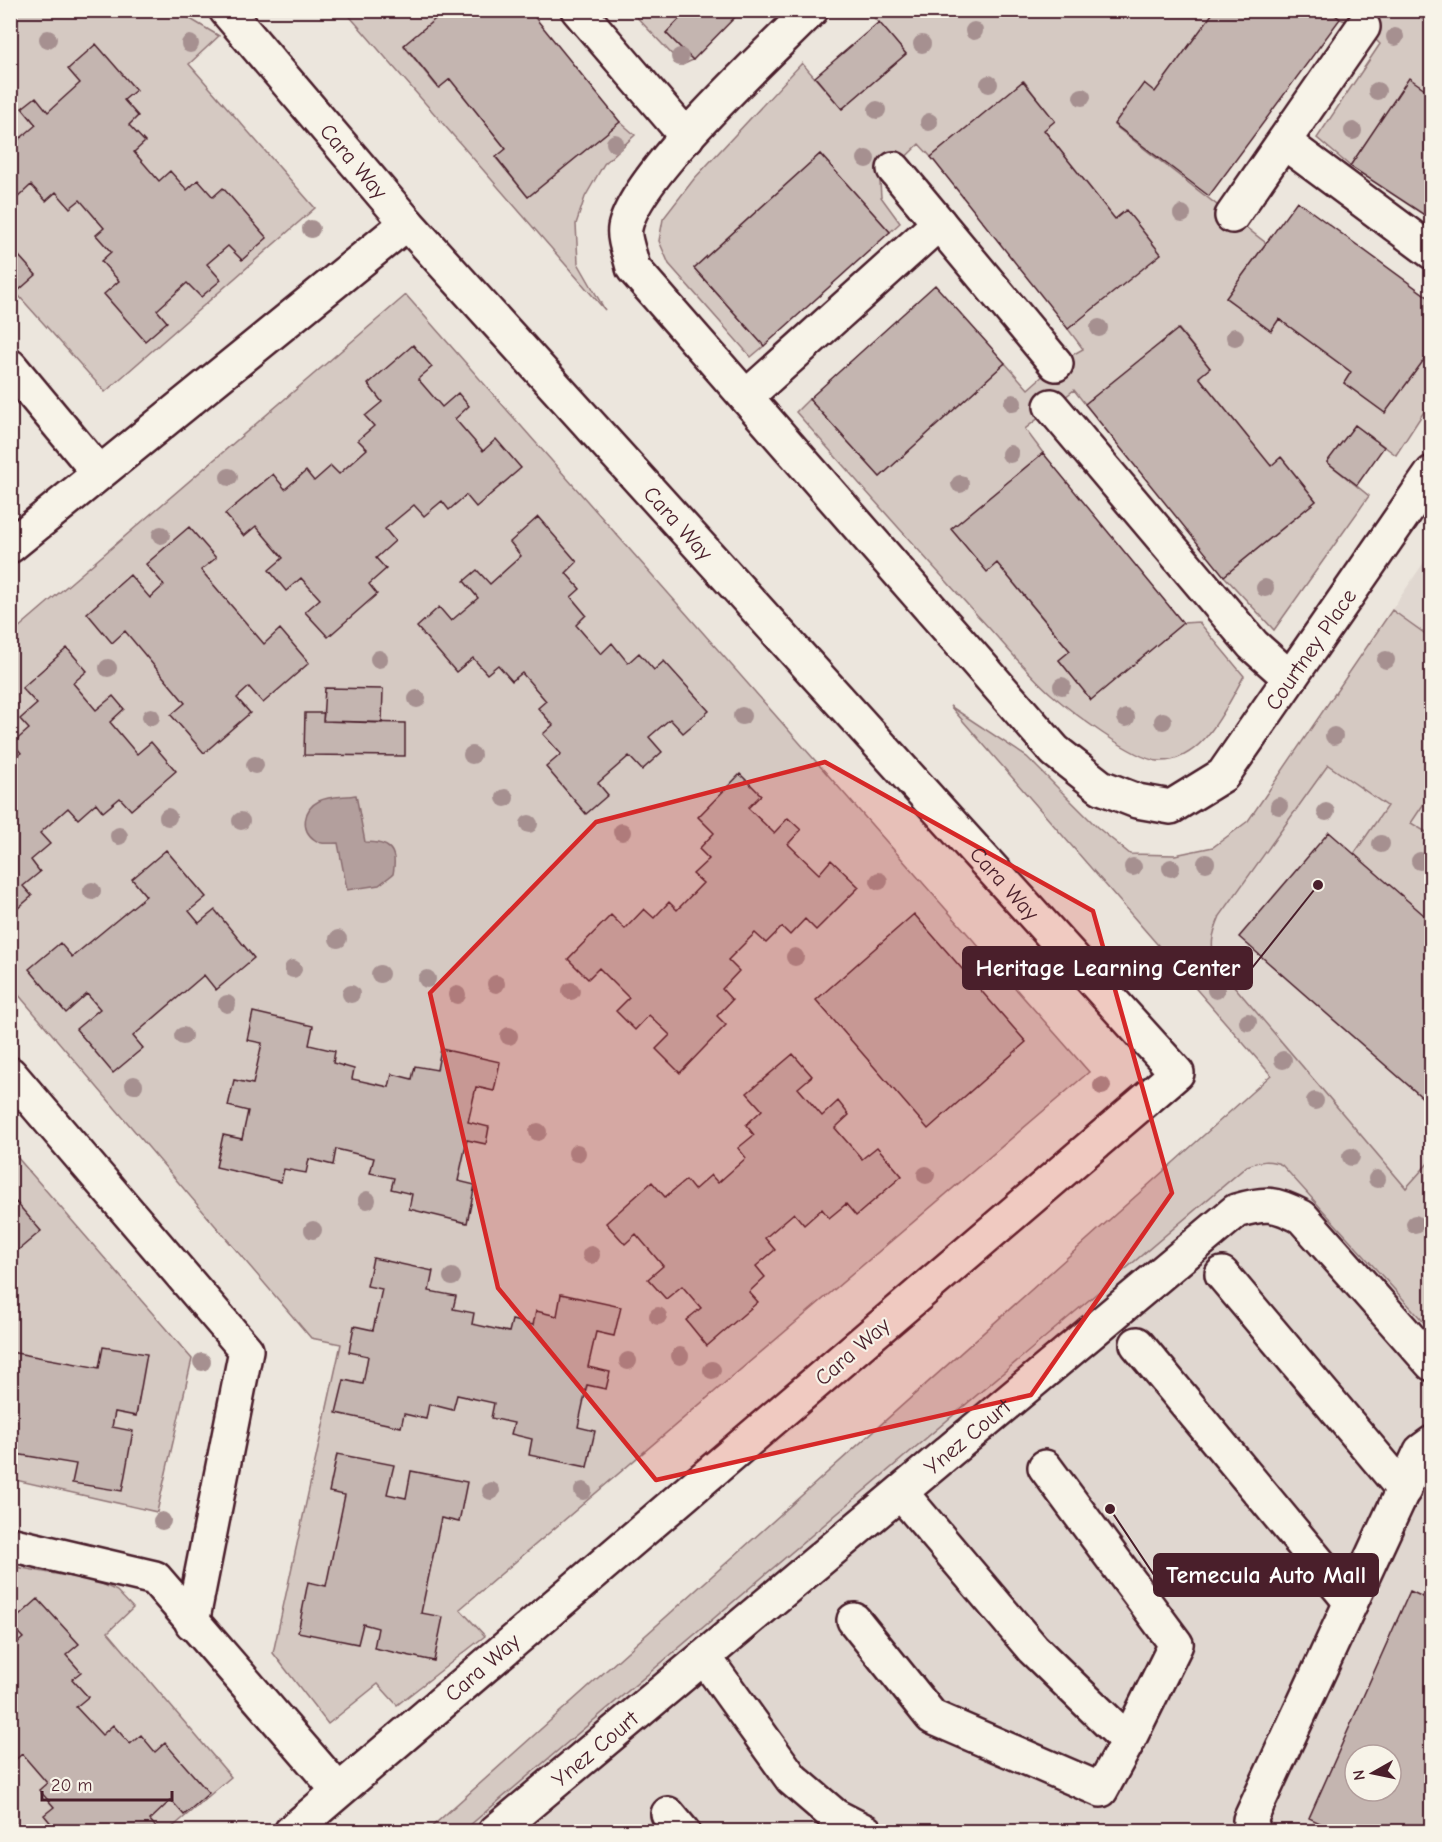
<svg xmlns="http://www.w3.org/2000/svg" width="1442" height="1842" viewBox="0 0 1442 1842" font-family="'Comic Neue',sans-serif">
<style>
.built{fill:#e0d7d0;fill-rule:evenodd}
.green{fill:#d5c9c2;stroke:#907476;stroke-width:1.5}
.water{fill:#b39f9d;stroke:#896c6f;stroke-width:1.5}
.building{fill:#c4b5b0;stroke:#4a1f2b;stroke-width:1.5;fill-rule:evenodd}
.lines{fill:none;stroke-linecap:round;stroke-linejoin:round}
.minor-casing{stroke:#4a1f2b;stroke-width:38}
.minor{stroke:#f7f3e8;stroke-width:33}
.tree{fill:#a69090}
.marked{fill:#d62828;fill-opacity:0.2;stroke:#d62828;stroke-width:4.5;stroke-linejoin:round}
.labels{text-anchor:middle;stroke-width:4.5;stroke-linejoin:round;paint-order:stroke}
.street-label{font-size:22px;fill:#4a1f2b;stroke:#f7f3e8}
.leader{fill:none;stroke:#4a1f2b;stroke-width:2}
.callout-dot{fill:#4a1f2b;stroke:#f7f3e8;stroke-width:2}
.callout{fill:#4a1f2b;stroke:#4a1f2b;stroke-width:2}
.callout-label{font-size:24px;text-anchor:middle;font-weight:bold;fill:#fff}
</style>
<rect width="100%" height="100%" fill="#ece6dd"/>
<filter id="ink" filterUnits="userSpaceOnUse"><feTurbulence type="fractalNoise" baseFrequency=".0167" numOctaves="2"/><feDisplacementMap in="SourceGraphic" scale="12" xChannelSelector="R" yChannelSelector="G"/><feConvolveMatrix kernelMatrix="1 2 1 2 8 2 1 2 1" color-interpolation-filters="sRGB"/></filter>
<g filter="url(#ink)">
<path class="built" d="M1431,552V1831L426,1832L1271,1075L1161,948ZM1355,1755H1391V1791H1355Z"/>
<path class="green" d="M13,10L177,11L219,36L189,64L315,208L105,392L19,296L11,303L10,13Z
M373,10L446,11L404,46L438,88L450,79L506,149L496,158L528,197L620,122L635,135L604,164L585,197L576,224L578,263L605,310L345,11Z
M631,11H687L666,33L693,60L682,65Z
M868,11H1215L1155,92L1144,84L1114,125L1266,243L1226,298L1271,330L1279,319L1351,372L1344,383L1385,413L1431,349V401L1396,455L1355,425L1327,462L1369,496L1274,630L1224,576L1316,501L1282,458L1271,466L1199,377L1210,368L1179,329L1085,404L1074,390L1025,429L1043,453L952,529L987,571L997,563L1070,651L1059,660L1091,699L1183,623L1199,622L1244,676C1226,707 1203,763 1158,761C1133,759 1072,712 1051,694C1025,671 1002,641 977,615C916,548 856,480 796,412L809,399L880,477L1005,363L1028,389L1056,364L1083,349L1068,329L1115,219L1044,130L1054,121L1024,81L931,157L919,144L880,182L881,197L900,223L890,232L820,154L694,268L764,346L751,357L669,264L659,241L663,219L694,179L802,63L842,109L906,54Z
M1329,11H1411L1431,26V94L1409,79L1350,166L1317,138L1380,44L1363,27L1340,19Z
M406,295L1089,1072L460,1609L485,1636L397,1705L378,1684L328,1724L273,1653L341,1344L311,1338L11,986L10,635Z
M1392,610L1431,638V793L1411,823L1431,835V922L1354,854L1387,806L1328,765L1220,916C1212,935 1209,946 1217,966L1406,1188L1431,1160V1330L1282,1165C1269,1159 1260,1161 1247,1166L463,1831L426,1832L1271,1075L950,706L1027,757L1097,827L1130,854L1175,855L1213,847L1248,821Z
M10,1149L192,1359L157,1512L11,1479Z
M10,1566L96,1581L117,1591L133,1608L108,1632L231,1777L168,1831H11Z"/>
<path class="water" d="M356,795L365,842C389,842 398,849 393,874L379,885L347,890L338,843C330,843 321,845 315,840C300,830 303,809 319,801C329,796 345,797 356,795Z"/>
<path class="building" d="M446,10H529L620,122L528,197L496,157L506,149L450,79L439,88L404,45Z
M688,10H742L693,60L666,33Z
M1215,10H1329L1340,19L1209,196L1114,124L1144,83L1155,92Z
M879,22L906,54L842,109L815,77Z
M96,44L136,90L124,100L138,116L129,125L145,142L134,152L159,181L170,171L187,190L198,180L213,197L223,188L267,238L242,260L228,246L207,264L221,280L201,297L187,283L157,310L167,322L145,341L104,294L119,281L101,261L111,252L96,235L104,228L80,200L70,208L56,192L46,201L31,185L15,200L10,195V147L36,125L22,108L36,97L48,112L80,83L68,69Z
M1409,78L1432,94V220L1350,166Z
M1023,81L1055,121L1044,130L1115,219L1126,210L1161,254L1068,329L931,157Z
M820,154L890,232L764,346L694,268Z
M1297,201L1432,300V349L1385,413L1344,383L1351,372L1279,319L1271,331L1226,298Z
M10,246L36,275L10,298Z
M935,285L1005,363L880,477L809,399Z
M1178,329L1210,368L1199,377L1271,466L1281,457L1316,501L1224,576L1085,404Z
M413,345L432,367L418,379L442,407L458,393L469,406L455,419L483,451L496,439L521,468L476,507L466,495L449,510L442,501L424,516L414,505L385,529L395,541L376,558L386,569L369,584L377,594L328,637L305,612L320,599L301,578L286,591L269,570L283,558L256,526L244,536L225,514L273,474L285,489L306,471L314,481L331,466L339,474L367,449L358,440L374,426L365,416L382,402L368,384Z
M1355,425L1384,447L1357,485L1327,462Z
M1043,453L1183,623L1091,700L1059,660L1070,651L997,563L987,572L951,529Z
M538,517L577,562L566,573L580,589L571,597L586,615L576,625L601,654L612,643L628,663L639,653L654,670L664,661L709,711L683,733L670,719L649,737L662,752L642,770L629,756L598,783L608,795L586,814L546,767L561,754L543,734L553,725L538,708L546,701L522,673L512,681L498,665L487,674L473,658L456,672L417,627L439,607L451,621L478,598L464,581L477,570L490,584L521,556L510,542Z
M189,527L216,558L201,570L264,644L280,629L309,663L263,703L249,687L237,698L250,713L204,753L171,715L185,703L125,631L112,643L87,613L130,575L150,598L164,585L146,564Z
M67,648L87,671L73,683L96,710L113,696L124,709L110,722L137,754L151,742L176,771L131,810L120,798L103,812L96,803L78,819L68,808L40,833L50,844L31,860L40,872L23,886L32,896L10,915V762L21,753L13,743L29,729L20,719L37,704L22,688Z
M325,688L383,689L382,723L323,721Z
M305,713H324L323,721L405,723V756L304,755Z
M740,774L761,795L748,808L774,833L788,818L801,830L788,844L819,874L831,860L859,887L816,930L805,919L790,935L782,927L766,943L755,933L728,960L739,971L722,989L732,1000L717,1016L726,1025L680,1073L656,1049L670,1035L649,1015L635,1030L616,1011L629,998L599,968L588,979L568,959L611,915L625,929L644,909L654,918L669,902L677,910L703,883L693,874L709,859L699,849L714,833L698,817Z
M1329,832L1432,922V1106L1239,937Z
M166,850L206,897L189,911L199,923L215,910L254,958L216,990L204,975L133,1036L143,1048L113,1073L76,1029L100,1009L87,994L66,1013L29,969L60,943L72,957L146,896L132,879Z
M914,914L1026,1042L928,1129L816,1000Z
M253,1012L313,1026L309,1045L335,1051L333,1063L354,1069L352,1079L389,1087L392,1074L412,1079L415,1066L437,1070L441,1049L500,1062L494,1091L476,1087L468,1122L489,1127L486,1144L467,1140L458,1181L475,1185L467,1223L409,1209L412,1194L391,1189L394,1178L370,1173L374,1158L336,1149L333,1165L309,1159L306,1173L284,1169L281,1182L216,1167L223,1135L242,1139L248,1111L228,1106L234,1080L253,1084L262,1043L247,1040Z
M793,1054L812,1076L798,1088L822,1116L838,1101L849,1115L835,1128L862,1159L877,1147L902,1176L856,1216L846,1204L829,1218L822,1209L804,1225L794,1213L765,1238L775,1250L756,1266L765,1277L749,1292L758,1302L707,1346L686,1320L701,1308L682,1286L666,1299L648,1279L663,1266L636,1234L625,1244L606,1223L652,1182L665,1197L686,1180L694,1190L711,1175L718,1183L746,1158L738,1148L754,1135L746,1125L762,1110L747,1093Z
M16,1202L41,1231L10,1257V1207Z
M373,1258L433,1271L429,1291L456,1296L453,1309L474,1313L472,1324L509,1332L512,1320L533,1325L536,1311L557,1316L561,1294L621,1307L614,1336L596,1332L588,1367L610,1372L606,1389L587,1385L578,1427L595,1431L587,1467L529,1455L532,1439L511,1434L514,1423L491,1418L494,1403L457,1395L453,1410L429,1404L426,1419L404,1414L401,1427L336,1413L344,1380L363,1384L368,1356L349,1352L354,1326L373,1330L382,1289L367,1286Z
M103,1347L147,1354L136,1416L115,1412L112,1427L133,1431L122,1491L72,1483L76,1464L10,1453V1352L99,1368Z
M337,1454L394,1465L387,1494L406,1498L411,1471L467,1482L459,1522L441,1518L421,1613L443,1617L434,1661L374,1648L378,1628L363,1624L358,1644L298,1632L308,1582L326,1586L345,1495L329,1492Z
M1410,1591L1432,1601V1832H1339L1309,1818ZM1355,1755H1391V1791H1355Z
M38,1599L79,1644L66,1655L81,1672L72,1679L88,1697L76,1707L102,1735L113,1725L130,1744L141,1735L155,1752L165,1743L209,1793L184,1815L171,1800L150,1820L160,1832H58L44,1815L54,1807L39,1790L47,1783L22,1754L12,1763L10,1761V1649L23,1638L10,1624Z"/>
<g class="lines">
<defs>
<g id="minor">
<path id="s1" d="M226,10L407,223L1177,1073L291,1832"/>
<path d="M578,10L687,137"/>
<path id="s2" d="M811,10C769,53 635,175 625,228C623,239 631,257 633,268L1055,751L1101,787L1137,801L1171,807L1223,775L1432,473"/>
<path d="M1284,142L1432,252"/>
<path d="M894,169L1056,364"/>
<path d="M1232,216L1363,27"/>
<path d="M10,366L99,473"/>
<path d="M746,397L939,223"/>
<path d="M1051,406L1253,645L1290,678"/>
<path d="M10,546L407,223"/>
<path d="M10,1074L246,1350L192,1623"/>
<path d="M1222,1274L1404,1490"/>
<path d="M1137,1344L1351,1602"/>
<path d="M1045,1467L1176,1644L1128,1741"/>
<path d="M10,1544L155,1578L338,1790"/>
<path d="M854,1620L932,1717L1101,1790L1128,1741L1033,1649L901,1493"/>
<path d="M705,1658L792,1779L835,1816L866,1832"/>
<path d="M668,1814L683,1832"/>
<path id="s3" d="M495,1832L1236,1211C1266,1202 1275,1203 1302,1217L1432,1364"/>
<path d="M1254,1832L1250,1820L1421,1451L1432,1443"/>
</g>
</defs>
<use href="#minor" class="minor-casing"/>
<use href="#minor" class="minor"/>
</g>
<g class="tree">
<circle cx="974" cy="31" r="9"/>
<circle cx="1395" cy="37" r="9"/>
<circle cx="48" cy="39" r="9"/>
<circle cx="190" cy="44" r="9"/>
<circle cx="922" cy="44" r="9"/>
<circle cx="680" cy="57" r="9"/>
<circle cx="989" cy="84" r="9"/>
<circle cx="1377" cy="91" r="9"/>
<circle cx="1082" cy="97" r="9"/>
<circle cx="877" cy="110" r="9"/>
<circle cx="929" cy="122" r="9"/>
<circle cx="1353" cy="131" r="9"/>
<circle cx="615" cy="143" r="9"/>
<circle cx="866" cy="159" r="9"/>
<circle cx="1182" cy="214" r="9"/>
<circle cx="311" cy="229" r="9"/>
<circle cx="1099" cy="328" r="9"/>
<circle cx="1235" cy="337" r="9"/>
<circle cx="1013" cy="403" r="9"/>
<circle cx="1010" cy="454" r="9"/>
<circle cx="229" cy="477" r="9"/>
<circle cx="960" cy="484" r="9"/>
<circle cx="161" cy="535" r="9"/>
<circle cx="1265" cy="588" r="9"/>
<circle cx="379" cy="659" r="9"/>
<circle cx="1386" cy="660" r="9"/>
<circle cx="108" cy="668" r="9"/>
<circle cx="1062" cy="686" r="9"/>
<circle cx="417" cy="699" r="9"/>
<circle cx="742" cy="716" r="9"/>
<circle cx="151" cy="717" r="9"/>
<circle cx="1126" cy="718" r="9"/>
<circle cx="1163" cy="721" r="9"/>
<circle cx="1334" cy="736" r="9"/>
<circle cx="472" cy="755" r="9"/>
<circle cx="255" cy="765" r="9"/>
<circle cx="505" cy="798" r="9"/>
<circle cx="1279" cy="806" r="9"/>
<circle cx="1326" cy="812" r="9"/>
<circle cx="168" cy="817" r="9"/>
<circle cx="241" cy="821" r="9"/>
<circle cx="529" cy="824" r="9"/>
<circle cx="622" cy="832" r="9"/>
<circle cx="119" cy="836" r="9"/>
<circle cx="1381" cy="844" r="9"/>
<circle cx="1420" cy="861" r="9"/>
<circle cx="1206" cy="863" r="9"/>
<circle cx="1133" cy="867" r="9"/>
<circle cx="1171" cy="868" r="9"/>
<circle cx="879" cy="881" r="9"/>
<circle cx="92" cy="891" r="9"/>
<circle cx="338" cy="939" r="9"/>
<circle cx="795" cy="957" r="9"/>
<circle cx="293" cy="969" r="9"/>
<circle cx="380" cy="974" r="9"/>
<circle cx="427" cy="979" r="9"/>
<circle cx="496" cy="984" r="9"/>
<circle cx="1216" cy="990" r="9"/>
<circle cx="571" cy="991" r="9"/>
<circle cx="351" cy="994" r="9"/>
<circle cx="457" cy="995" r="9"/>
<circle cx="227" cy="1004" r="9"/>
<circle cx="1248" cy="1022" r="9"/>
<circle cx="183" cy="1036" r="9"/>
<circle cx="509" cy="1036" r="9"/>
<circle cx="1283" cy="1060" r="9"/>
<circle cx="134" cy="1085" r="9"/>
<circle cx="1102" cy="1086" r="9"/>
<circle cx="1315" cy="1101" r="9"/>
<circle cx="538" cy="1132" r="9"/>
<circle cx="577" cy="1153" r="9"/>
<circle cx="1351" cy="1157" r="9"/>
<circle cx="926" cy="1175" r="9"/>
<circle cx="1377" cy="1179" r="9"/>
<circle cx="367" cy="1200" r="9"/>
<circle cx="1415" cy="1224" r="9"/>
<circle cx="313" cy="1230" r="9"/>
<circle cx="591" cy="1255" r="9"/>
<circle cx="452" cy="1277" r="9"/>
<circle cx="658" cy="1316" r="9"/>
<circle cx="680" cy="1356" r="9"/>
<circle cx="628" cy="1361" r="9"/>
<circle cx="202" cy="1362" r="9"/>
<circle cx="712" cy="1370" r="9"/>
<circle cx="491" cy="1491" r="9"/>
<circle cx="583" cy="1491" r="9"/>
<circle cx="162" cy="1521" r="9"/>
</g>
</g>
<path class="marked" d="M825,762L1093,911L1172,1193L1031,1395L656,1480L498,1288L430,993L596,822Z"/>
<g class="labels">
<g class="street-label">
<text dy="8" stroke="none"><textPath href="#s1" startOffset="198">Cara Way</textPath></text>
<text dy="8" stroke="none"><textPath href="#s1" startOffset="684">Cara Way</textPath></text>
<text dy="8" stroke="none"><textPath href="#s2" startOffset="1317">Courtney Place</textPath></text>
<text dy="8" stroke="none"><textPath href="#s1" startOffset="1170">Cara Way</textPath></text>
<text transform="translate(852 1351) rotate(-41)" y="8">Cara Way</text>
<text dy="8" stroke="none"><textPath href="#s3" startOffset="616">Ynez Court</textPath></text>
<text transform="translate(482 1667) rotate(-41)" y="8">Cara Way</text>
<text dy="8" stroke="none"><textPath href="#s3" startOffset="130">Ynez Court</textPath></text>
</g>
</g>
<path class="leader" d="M1318 885L1252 968M1110 1509L1154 1575"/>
<g class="callout-dot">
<circle cx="1318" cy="885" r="6"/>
<circle cx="1110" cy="1509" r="6"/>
</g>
<g class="callout">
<rect x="963" y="947" width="289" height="42" rx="6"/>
<rect x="1154" y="1554" width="224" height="42" rx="6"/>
</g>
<g class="callout-label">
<text x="1108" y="976">Heritage Learning Center</text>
<text x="1266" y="1583">Temecula Auto Mall</text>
</g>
<rect width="1442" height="1842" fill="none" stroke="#f7f3e8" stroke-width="36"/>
<rect x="18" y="18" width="1406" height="1806" fill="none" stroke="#4a1f2b" stroke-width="2" filter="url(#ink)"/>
<g transform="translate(1373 1773) rotate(261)"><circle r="28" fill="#f7f3e8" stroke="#b29e9c" stroke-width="1.5"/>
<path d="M0-4.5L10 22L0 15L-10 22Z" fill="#4a1f2b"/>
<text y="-9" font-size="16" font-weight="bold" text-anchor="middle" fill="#4a1f2b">N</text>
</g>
<path d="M42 1791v9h130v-9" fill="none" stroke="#4a1f2b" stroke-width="3"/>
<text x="51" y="1791" font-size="18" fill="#4a1f2b" stroke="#f7f3e8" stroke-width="4.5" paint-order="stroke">20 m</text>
</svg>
